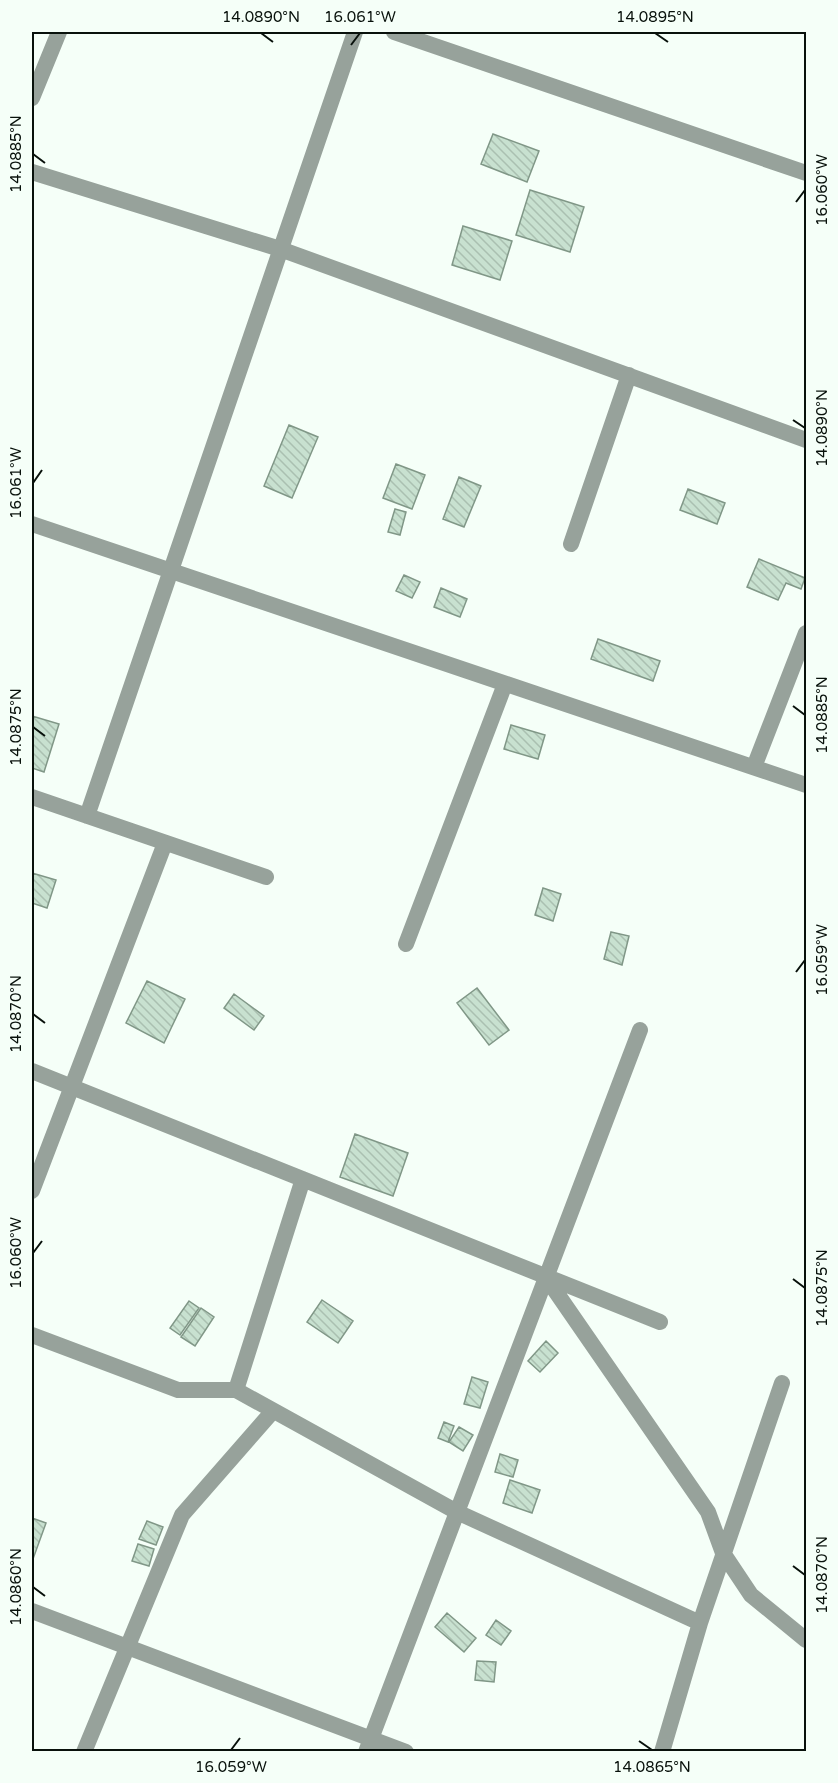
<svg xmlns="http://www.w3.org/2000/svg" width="838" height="1783" viewBox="0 0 838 1783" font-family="'Varela Round',sans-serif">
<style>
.building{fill:url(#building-back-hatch);stroke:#809787;stroke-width:1.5}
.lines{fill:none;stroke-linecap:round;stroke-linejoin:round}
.minor{stroke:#97a29b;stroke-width:16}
.ticks{fill:none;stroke:#08110b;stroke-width:2}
.neatline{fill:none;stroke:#08110b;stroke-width:2}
.ticks-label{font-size:15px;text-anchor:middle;fill:#08110b}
</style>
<defs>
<pattern id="building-back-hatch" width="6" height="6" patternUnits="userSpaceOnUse" patternTransform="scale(1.5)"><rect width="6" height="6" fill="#c8e1d0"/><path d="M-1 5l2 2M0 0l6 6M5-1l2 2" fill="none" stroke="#aac0b1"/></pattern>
</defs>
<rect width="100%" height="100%" fill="#f5fff8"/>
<path class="building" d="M493,134L539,151L527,182L481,164Z
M530,190L584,207L570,252L516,235Z
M463,226L512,241L500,280L452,265Z
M289,425L318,437L292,498L264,486Z
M396,464L425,475L412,509L383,498Z
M459,477L481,486L464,527L443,519Z
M688,489L725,503L717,524L680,510Z
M395,509L406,512L400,535L388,532Z
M759,559L805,578L801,589L786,583L778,600L747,587Z
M404,575L420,582L412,598L396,591Z
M441,588L467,599L460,617L434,607Z
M598,639L660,661L653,681L591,659Z
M32,716L59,724L44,772L32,768Z
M511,725L545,735L538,759L504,749Z
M32,873L56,880L47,908L32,903Z
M543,888L561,894L553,921L535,915Z
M611,932L629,936L622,965L604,959Z
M147,981L185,999L164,1043L126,1023Z
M477,988L509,1030L489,1045L457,1003Z
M234,994L264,1016L254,1030L224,1008Z
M355,1134L408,1153L393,1196L340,1177Z
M322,1300L353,1321L338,1343L307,1322Z
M189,1301L199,1308L180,1335L170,1328Z
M201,1308L214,1317L195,1346L181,1337Z
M546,1341L558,1353L540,1372L528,1361Z
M472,1377L488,1382L480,1408L464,1404Z
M444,1422L454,1426L448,1442L438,1438Z
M459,1427L473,1435L463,1451L449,1442Z
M500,1454L518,1460L513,1477L495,1472Z
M510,1480L540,1490L532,1513L503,1503Z
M32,1518L46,1523L33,1559L32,1558Z
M147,1521L163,1527L156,1545L139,1539Z
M138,1544L154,1549L149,1566L132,1561Z
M447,1613L476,1638L464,1652L435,1627Z
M496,1620L511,1631L501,1645L486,1635Z
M477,1661L496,1662L494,1682L475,1680Z"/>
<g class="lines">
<path class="minor" d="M394,32L806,173
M32,98L59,32
M32,172L280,249L806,440
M32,524L806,785
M571,544L629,375
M754,767L806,633
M32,797L266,877
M87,816L355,32
M406,944L505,684
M32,1071L660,1322
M32,1191L165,843
M545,1276L708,1512L723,1553L751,1595L806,1640
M32,1335L178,1390H236L457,1512L700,1623
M236,1390L303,1179
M32,1611L406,1752
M84,1752L182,1515L273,1411
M366,1752L640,1030
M662,1752L700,1623L782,1383"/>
</g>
<path class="ticks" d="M261,33L273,42M655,33L668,42M351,45L360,33M33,154L45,163M796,202L805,190M793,420L805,428M33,483L42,470M793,706L805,715M33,727L45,736M796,972L805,960M33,1014L45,1023M33,1253L42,1241M793,1279L805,1288M793,1566L805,1575M33,1587L45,1596M639,1741L652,1750M231,1750L240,1738"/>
<rect width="838" height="1783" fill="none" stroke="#f5fff8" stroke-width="66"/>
<rect x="33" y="33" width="772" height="1717" class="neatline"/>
<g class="ticks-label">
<text x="261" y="22">14.0890°N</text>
<text x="360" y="22">16.061°W</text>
<text x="655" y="22">14.0895°N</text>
<text transform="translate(16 154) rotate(-90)" y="5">14.0885°N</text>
<text transform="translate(822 190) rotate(-90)" y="5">16.060°W</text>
<text transform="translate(822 428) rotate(-90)" y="5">14.0890°N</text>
<text transform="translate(16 483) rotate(-90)" y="5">16.061°W</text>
<text transform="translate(822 715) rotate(-90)" y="5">14.0885°N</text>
<text transform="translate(16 727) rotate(-90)" y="5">14.0875°N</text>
<text transform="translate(822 960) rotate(-90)" y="5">16.059°W</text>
<text transform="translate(16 1014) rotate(-90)" y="5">14.0870°N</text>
<text transform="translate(16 1253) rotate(-90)" y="5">16.060°W</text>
<text transform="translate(822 1288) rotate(-90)" y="5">14.0875°N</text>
<text transform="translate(822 1575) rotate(-90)" y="5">14.0870°N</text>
<text transform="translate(16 1587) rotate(-90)" y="5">14.0860°N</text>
<text x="231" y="1772">16.059°W</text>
<text x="652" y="1772">14.0865°N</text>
</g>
</svg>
